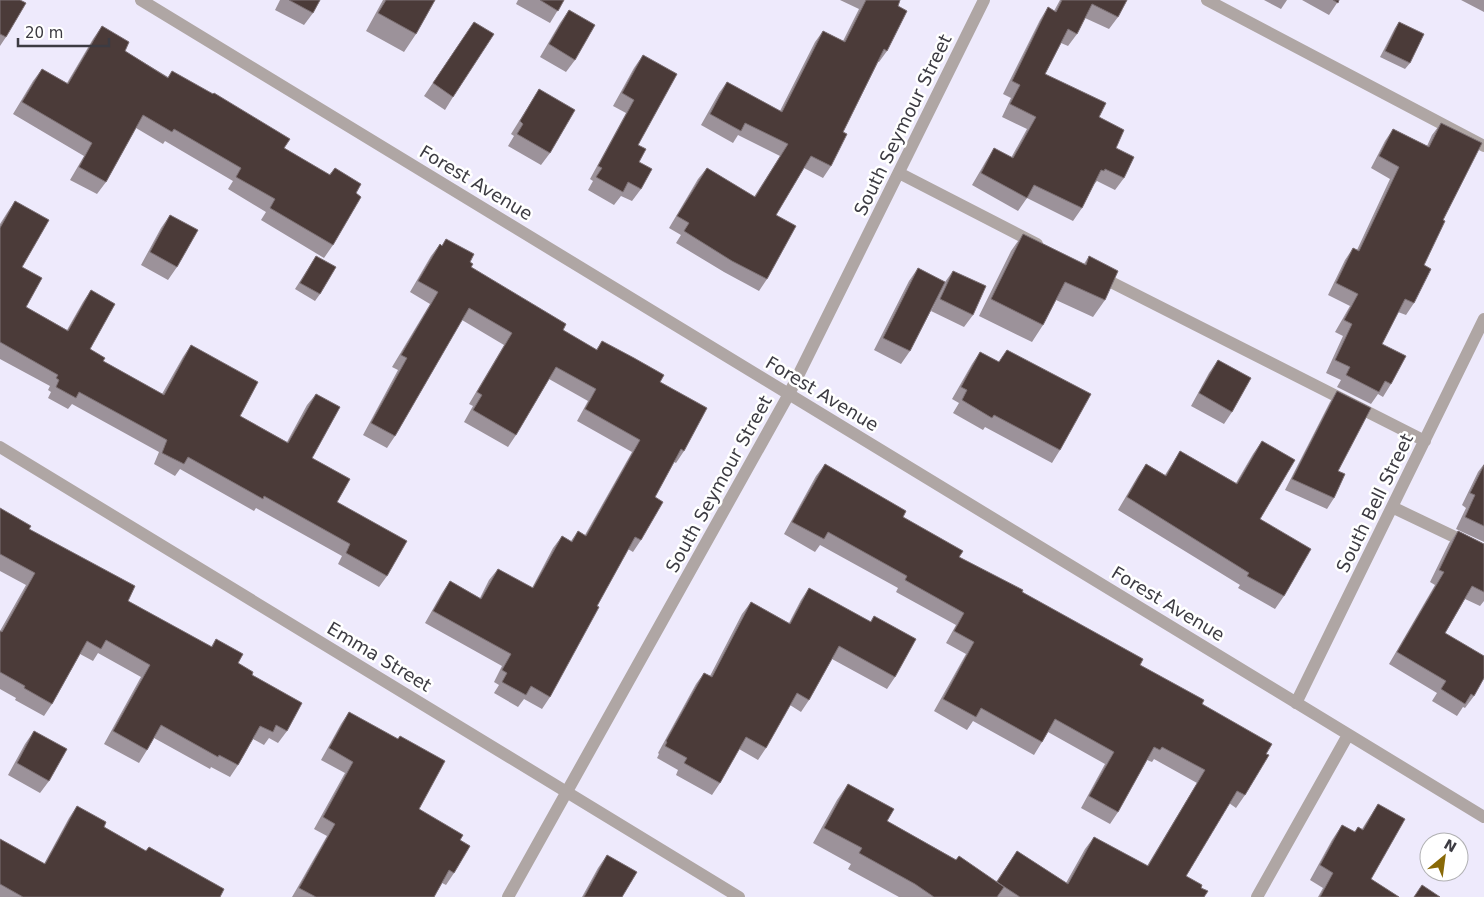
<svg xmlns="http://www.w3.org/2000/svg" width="1484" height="897" viewBox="0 0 1484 897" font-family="'DejaVu Sans',sans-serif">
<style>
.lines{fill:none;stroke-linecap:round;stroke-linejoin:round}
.minor{stroke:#afa6a4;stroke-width:12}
.wall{fill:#9c929a}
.building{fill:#4b3b39;stroke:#7c7074}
.labels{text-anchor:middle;stroke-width:5;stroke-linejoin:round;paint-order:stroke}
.street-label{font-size:18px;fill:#3c3b42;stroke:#fff}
</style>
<rect width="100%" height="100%" fill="#eeeafc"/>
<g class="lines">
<path class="minor" d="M141,0L1484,817
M1207,0L1484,146
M899,173L1037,244
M1099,276L1425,441
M0,447L739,897
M1392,507L1484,551
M1296,703L1484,319
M508,897L789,394L984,0
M1257,897L1348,735"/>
</g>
<path class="wall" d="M0,0L6,37L0,46Z
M280,0H320L313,13L304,25L275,10Z
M383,0H435L416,34L404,52L366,31Z
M518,0H564L550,23L516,4Z
M840,0H900L898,6L887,51L879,62H878L843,132L831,166L823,178L804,168L776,215L767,279L759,291L724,272L676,243L681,235L669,228L698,179L707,168L754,197L780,156L738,135L733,143L701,125L719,93L727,82L780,111L815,42L823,31L843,41L859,9Z
M1060,0H1127L1118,17L1109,29L1085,18L1077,34L1068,46L1061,43L1045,74L1099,117L1116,148L1124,178L1115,190L1097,181L1094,184L1082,208L1073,221L1027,198L1018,211L972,185L986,161L994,148L1011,158L1027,129L1002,117L1011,98L1003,94L1040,20L1048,7L1054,11Z
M1264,0H1287L1281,9Z
M1302,0H1339L1329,15Z
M1461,0H1484V12Z
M569,10L575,60L566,72L540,57L560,23Z
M474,22L453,97L445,110L424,96Z
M1399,22L1410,63L1405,69L1380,57L1395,28Z
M102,26L125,51L168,77L172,71L284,148L329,175L335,168L356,193L333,245L324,258L261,220L266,212L228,189L233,181L165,141L163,144L136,128L106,182L97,194L70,180L84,156L13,114L33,81L42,69L67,83L93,39Z
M643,55L638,145L639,162L641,189L632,201L621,196L614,205L588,190L593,181L590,179L626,113L613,106L634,68Z
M539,89L550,153L541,165L508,146L514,136L511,134L531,102Z
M1441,123L1443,220L1424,265L1414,303L1406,315L1398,312L1382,344L1391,384L1383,397L1378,394L1371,404L1337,387L1341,380L1326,373L1343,336L1335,332L1350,306L1328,295L1345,260L1353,248L1357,250L1390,179L1371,168L1385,141L1393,129L1427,146L1432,135Z
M15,201L26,307L67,330L83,302L91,290L90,349L103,361L162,394L183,357L191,345L240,416L287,442L307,405L316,394L312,458L337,502L387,576L379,587L338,564L342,556L256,508L254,511L180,469L175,476L154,464L159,452L72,404L68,409L48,398L51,392L48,390L50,386L0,359V224L7,213Z
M170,215L177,267L168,280L141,265L161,228Z
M1023,234L1084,264L1089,256L1105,300L1093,317L1056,300L1043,325L1032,342L979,316L1011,251Z
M446,239L470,262L471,267L563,330L596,350L602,341L660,382L684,451L676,463L674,462L655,497L641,540L633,552L628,549L597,606L550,697L542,709L524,699L518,707L494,693L499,685L494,682L502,666L425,623L442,593L450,581L480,598L489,580L498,569L532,588L553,548L562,536L571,541L578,531L585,535L632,452L577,421L588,401L549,379L516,435L508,447L464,422L473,406L469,404L504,345L462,320L395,436L387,448L363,435L398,370L392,367L430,304L410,292L431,256L440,244L442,246Z
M316,256L320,294L315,301L295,289Z
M918,268L945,282L953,271L973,315L964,327L931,311L937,299L910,351L901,364L874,350L909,281Z
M1007,350L1060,450L1052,463L985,427L983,430L953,413L959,403L952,399L972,364L980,352L999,362Z
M1218,360L1232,412L1224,424L1191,406L1209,373Z
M1337,391L1338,471L1334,498L1327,509L1285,490L1330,402Z
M1262,441L1260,519L1284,596L1275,609L1238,588L1240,585L1118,510L1138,476L1146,464L1165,475L1172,464L1180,451L1236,483L1253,454Z
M825,464L959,557L1022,592L1202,704L1266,754L1245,795L1236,808L1229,803L1186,876L1201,888L1204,897H899L848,869L851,864L813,843L837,800L848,784L887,821L996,882L1017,851L1066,883L1085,849L1094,837L1147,866L1197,783L1154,759L1152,762L1147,760L1118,812L1110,824L1081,808L1105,764L1048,732L1042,742L1034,755L973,721L967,730L934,711L966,654L946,643L956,625L896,592L898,588L820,545L815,552L784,534L816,476Z
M1484,464V542L1456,529L1466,508L1462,505L1478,472Z
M0,508L128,601L211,647L216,639L238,663L252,675L287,731L278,743L269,738L264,745L253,739L238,765L230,777L211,767L210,769L154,738L147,750L139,763L104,744L141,677L98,653L93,661L80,654L52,704L44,716L15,700L16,698L0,689V631L26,585L0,571Z
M1458,531L1484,544V601L1480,606L1465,599L1445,633L1474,696L1465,708L1463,707L1457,716L1432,701L1437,693L1389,664L1435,585L1430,582L1449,543Z
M809,588L870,622L874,616L895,677L887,689L832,659L809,700L801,712L790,705L766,748L758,760L739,749L720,783L712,795L676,775L678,770L657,758L659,754L658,753L696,684L704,673L710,676L742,614L751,602L789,623L801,600Z
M349,712L419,809L460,840L454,873L446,885L442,883L434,897H292L327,836L314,829L345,773L321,760L341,724Z
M34,731L49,781L40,793L8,775L25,744Z
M1378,804L1371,879L1399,897H1318L1323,888L1310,880L1332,840L1342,825L1355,832L1358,827L1362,829Z
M77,806L104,827L146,851L149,847L220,897H0V839L44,864L69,818Z
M607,855L622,897H582L598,868Z"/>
<path class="building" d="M0,0H20L26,3L6,37L0,34Z
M289,0H320L313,13Z
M386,0H435L416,34L378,13Z
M540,0H564L558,11Z
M866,0H900L898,6L907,11L887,51L884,49L843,132L847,134L831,166L811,156L776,215L796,226L767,279L732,261L684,231L689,223L677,216L707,168L755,197L788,144L745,123L741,131L710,114L727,82L782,112L823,31L845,42Z
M1062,0H1127L1118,17L1092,4L1077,34L1068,29L1045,74L1106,103L1099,117L1124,130L1116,148L1134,157L1124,178L1105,169L1104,171L1101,170L1082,208L1034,185L1027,198L981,173L994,148L1013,158L1036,117L1010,104L1020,85L1012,81L1048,7L1056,12Z
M1333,0H1339L1338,3Z
M569,10L595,25L575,60L549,44Z
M474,22L494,34L453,97L433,83Z
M1399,22L1424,34L1410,63L1385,51Z
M102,26L129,42L125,51L168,78L172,71L213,94L214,93L290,139L284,148L330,175L335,168L361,184L356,193L361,197L333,245L270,208L275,199L236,177L241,168L174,129L172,132L143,115L106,182L79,167L92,143L22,102L42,69L68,84Z
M643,55L677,74L638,145L646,149L639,162L652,169L641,189L628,182L623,192L596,177L602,168L598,166L634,100L622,93Z
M539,89L575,110L550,153L517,134L523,124L520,121Z
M1441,123L1482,143L1443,220L1445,221L1424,265L1431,269L1414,303L1405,299L1382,344L1406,356L1391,384L1385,381L1379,392L1346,375L1350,367L1335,360L1352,324L1344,320L1358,294L1336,283L1353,248L1359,251L1399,167L1379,156L1393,129L1429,147Z
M15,201L49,220L22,267L42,278L26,307L68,331L91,290L115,304L90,349L105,358L103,361L164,395L191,345L258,382L240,416L288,443L316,394L340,407L312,458L350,479L337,502L407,541L387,576L346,553L350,544L264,496L263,499L188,457L184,464L162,453L167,440L79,392L76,398L56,387L59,380L56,378L58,375L0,342V228Z
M170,215L198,230L177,267L150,252Z
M1023,234L1086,265L1089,256L1118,271L1105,300L1065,282L1043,325L991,299Z
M446,239L474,254L470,262L473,264L471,267L566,324L563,330L597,350L602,341L634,358L664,375L660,382L707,408L684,451L681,449L655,497L663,502L641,540L635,537L597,606L599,607L550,697L531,686L526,695L502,682L507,673L502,670L511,654L433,611L450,581L481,599L498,569L533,588L562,536L572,542L578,531L586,536L640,440L585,409L596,389L556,367L516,435L473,410L482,395L477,392L512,333L469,308L395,436L371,423L407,358L401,355L438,292L418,281L440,244L442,246Z
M316,256L336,267L320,294L300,283Z
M918,268L945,282L910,351L883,338Z
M953,271L986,286L973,315L940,299Z
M1007,350L1091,394L1060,450L994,415L992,418L962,400L967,390L961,387L980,352L999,362Z
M1218,360L1251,378L1232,412L1199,393Z
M1337,391L1371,408L1338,471L1345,474L1334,498L1292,479Z
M1262,441L1295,460L1260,519L1311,549L1284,596L1247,576L1249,573L1127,497L1146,464L1166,476L1180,451L1237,484Z
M825,464L906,511L903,517L963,551L959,557L1023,590L1022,592L1143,659L1140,665L1204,700L1202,704L1272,744L1266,754L1269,755L1245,795L1237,791L1186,876L1202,885L1201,888L1208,891L1204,897H1020L997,882L1017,851L1068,884L1094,837L1148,866L1205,770L1162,747L1160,750L1154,747L1118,812L1089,796L1114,752L1055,719L1042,742L981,708L976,717L943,699L974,642L954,631L964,613L905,580L907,576L828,532L824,539L792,522Z
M1484,465V526L1465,517L1475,495L1470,493Z
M0,508L31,526L29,529L135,586L128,601L212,647L216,639L243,654L238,663L253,672L252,675L302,703L287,731L276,725L273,732L260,726L238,765L219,755L218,757L161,725L147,750L113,731L150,665L106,640L101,649L87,641L52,704L24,688L25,686L0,672V631L2,632L35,573L0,554Z
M1458,531L1484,544V592L1472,586L1445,633L1484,656V678L1474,696L1471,694L1465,704L1441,689L1446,681L1397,652L1444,572L1439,570Z
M809,588L871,622L874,616L916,639L895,677L839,646L809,700L797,693L766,748L746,737L720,783L684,763L687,758L665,746L667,742L666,741L704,673L712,677L751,602L790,624Z
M349,712L398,739L400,736L445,761L419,809L463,835L460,840L470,846L454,873L449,870L434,897H316L299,888L335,824L323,817L353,762L329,748Z
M34,731L67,749L49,781L17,763Z
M848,784L894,809L887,821L956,860L959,856L1004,887L997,897H934L915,884L859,853L862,848L824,828Z
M1378,804L1405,819L1371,879L1399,897H1320L1333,873L1320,865L1342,825L1355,832L1358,827L1363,830Z
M77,806L106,822L104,827L146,851L149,847L224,889L220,897H23L0,884V839L45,864Z
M607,855L637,872L622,897H584Z
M1422,885L1440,897H1414Z"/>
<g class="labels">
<g class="street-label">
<text transform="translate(903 125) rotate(-64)" y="6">South Seymour Street</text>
<text transform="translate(476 183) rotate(31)" y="6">Forest Avenue</text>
<text transform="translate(822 394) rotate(31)" y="6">Forest Avenue</text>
<text transform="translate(719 484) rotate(-61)" y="6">South Seymour Street</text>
<text transform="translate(1375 503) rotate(-64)" y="6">South Bell Street</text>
<text transform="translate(1168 604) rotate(31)" y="6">Forest Avenue</text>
<text transform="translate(379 657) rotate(31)" y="6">Emma Street</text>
</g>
</g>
<g transform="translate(1444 857) rotate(29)"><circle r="24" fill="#ffffff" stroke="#b1b1b3"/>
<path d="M0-4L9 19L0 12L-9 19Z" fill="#896907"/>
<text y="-8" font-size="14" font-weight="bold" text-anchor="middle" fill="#3c3b42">N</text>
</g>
<path d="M18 38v8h91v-8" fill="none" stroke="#3c3b42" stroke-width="2.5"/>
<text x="25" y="38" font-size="15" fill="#3c3b42" stroke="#ffffff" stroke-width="4" paint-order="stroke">20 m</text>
</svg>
